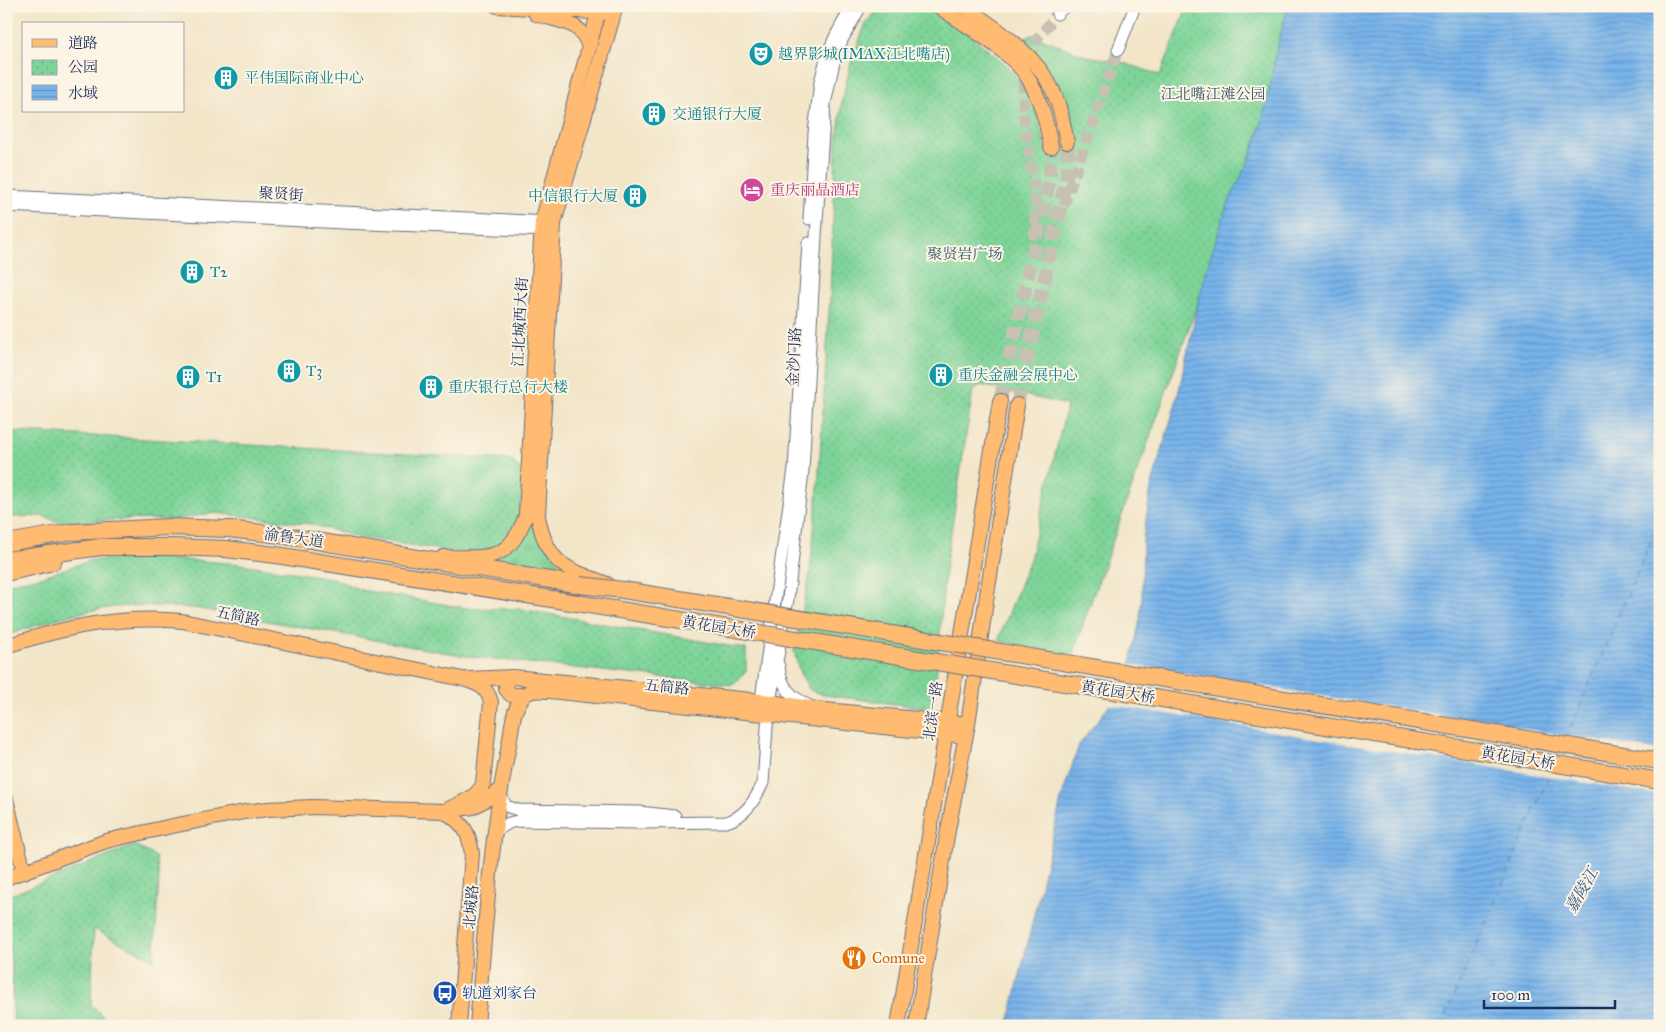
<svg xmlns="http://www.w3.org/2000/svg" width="1666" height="1032" viewBox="0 0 1666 1032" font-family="'IM FELL Great Primer','Noto Serif SC',serif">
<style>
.grass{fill:url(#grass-tufts);stroke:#4c827b}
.park{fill:url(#park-dots);stroke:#4c827b}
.water{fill:url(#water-rules);stroke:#4a72a4}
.pier{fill:#f2e5c8}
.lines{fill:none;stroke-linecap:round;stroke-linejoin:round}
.ferry{stroke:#375788;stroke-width:1;stroke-dasharray:6 5;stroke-linecap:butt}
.minor-tunnel{stroke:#c7c1b3;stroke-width:11;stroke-dasharray:11 5.5;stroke-linecap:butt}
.major-tunnel{stroke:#c7c1b3;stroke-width:14;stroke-dasharray:14 7;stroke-linecap:butt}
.minor-casing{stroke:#666f83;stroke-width:13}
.major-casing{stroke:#666f83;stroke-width:16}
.highway-casing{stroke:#666f83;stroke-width:18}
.minor{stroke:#fff;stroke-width:11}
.major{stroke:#febb71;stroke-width:14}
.highway{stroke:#febb71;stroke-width:16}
.highway-bridge-casing{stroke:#666f83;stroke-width:18;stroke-linecap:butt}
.highway-bridge{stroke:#febb71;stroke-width:16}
.labels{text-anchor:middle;stroke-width:4;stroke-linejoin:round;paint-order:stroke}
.culture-label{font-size:15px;fill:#0d838f;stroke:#fcf5e5;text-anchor:start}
.park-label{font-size:15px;fill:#34586c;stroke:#fcf5e5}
.hotel-label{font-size:15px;fill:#b23c85;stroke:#fcf5e5;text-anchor:start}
.street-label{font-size:15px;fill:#1b2f5e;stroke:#fcf5e5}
.food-label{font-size:15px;fill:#c56008;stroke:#fcf5e5;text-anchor:start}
.transit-label{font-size:15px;fill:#164399;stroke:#fcf5e5;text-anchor:start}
.water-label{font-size:16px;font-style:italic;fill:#375788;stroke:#fcf5e5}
</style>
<defs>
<pattern id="grass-tufts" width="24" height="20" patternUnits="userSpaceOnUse" patternTransform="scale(1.25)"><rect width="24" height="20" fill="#7ed498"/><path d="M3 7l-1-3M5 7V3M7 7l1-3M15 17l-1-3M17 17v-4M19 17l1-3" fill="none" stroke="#6cb685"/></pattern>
<pattern id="park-dots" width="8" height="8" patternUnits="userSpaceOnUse" patternTransform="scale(1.25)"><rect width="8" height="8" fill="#7ed498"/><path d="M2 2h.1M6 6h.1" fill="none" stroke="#6cb685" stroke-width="1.8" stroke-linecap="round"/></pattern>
<pattern id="water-rules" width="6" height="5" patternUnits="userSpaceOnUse" patternTransform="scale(1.25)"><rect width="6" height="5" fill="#78b4ea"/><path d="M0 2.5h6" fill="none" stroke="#6293c1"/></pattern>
</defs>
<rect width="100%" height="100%" fill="#fcf5e5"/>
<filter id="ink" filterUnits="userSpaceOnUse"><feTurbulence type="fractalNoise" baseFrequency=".02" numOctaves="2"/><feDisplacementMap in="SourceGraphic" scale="10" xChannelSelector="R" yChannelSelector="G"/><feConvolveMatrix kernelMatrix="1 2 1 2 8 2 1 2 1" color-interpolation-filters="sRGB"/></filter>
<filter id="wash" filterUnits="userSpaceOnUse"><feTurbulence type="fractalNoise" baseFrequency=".0096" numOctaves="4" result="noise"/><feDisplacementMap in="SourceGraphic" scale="20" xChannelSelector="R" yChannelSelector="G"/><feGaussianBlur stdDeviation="1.12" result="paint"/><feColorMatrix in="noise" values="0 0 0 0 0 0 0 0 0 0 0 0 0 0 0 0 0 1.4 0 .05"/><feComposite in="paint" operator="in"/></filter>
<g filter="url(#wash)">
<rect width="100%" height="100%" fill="#f2e5c8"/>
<path class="grass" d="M530,521L533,522L564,573L563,576L491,564V562Z"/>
<path class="park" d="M881,6H935L1009,67L1028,93L1035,109L1047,152L1072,147L1066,114L1023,42L1025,37L1033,35L1086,56L1118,61L1160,75L1188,6H1304L1072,655L998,641L1030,559L1067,405L981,385L973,390L945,571L935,692L931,705L919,707L824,695L810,690L800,673L794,651L810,573L818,488L830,297L836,151L842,100L851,63L865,25Z
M6,431L511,460L524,474L519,516L514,530L496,548L482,552H456L356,537L311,524L215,513L172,520L131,519L68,523H61L43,516L6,517Z
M161,558L240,564L332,578L361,590L465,608L520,609L746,649V672L732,685L465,656L194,608C172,607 151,605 129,606C87,608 46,621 6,636V584L40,577L92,560Z
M135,845L156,857L159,878L154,960L94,929L91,1004L113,1026H14L11,961L6,936V897Z"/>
<path class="water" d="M1288,6H1660V1026H1008L1062,796L1079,745L1112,702L1130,667L1140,619L1142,596L1143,539L1151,488L1177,399L1198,303L1208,264L1227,206L1251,156L1260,130L1271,82L1276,51Z"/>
<path class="pier" d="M1128,664L1660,751V795L1107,704L1117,688Z"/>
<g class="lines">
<path class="ferry" d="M1566,738L1660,520
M1441,1026L1551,771"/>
</g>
</g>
<g filter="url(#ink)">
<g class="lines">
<path class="minor-tunnel" d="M1053,237L1118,50
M1033,256C1034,237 1036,218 1035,199C1032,144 1009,95 1036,41C1041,32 1051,23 1057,14"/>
<path class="major-tunnel" d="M1000,401L1050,177L1051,147
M1017,405L1066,180L1068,159L1067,142"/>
<defs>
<path id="minor" d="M1057,14L1065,6
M1118,50L1135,6
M6,196L550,222
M6,206L343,223L549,231
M809,219L814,133L820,82L827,55L835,37L852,6
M779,666C781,687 791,697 810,706
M760,709L762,692L794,469L808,243
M500,793L506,806L518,810L639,812L675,816
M494,832L509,823L517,821L639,823L726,822C745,817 755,800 763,783L768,714L788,599L803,471L816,236L825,104L834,62L842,40L861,6"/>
<path id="major" d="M497,6L608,13
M938,6C965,25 1011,51 1028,78C1041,99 1047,124 1051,147
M964,6C996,29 1033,51 1051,87C1060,104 1063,123 1067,142
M536,14C560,22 582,20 589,48
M443,557C486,557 509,564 526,515L542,222L600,6
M607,584C565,568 547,565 538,516L554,223L616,6
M6,646C66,627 119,615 182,621L463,679C478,684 486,685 491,702L483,784C475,800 460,803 444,811
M513,677L507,680L506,689L511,695H525
M468,679L513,677L771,702L816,709L968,724
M6,799L24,872
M444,811C464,824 469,831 472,854L459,1026
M6,878L106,841L172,826L244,812L268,809L313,807L444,811L473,807L500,791
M477,1026C485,932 490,838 509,745C512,729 512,707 525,695C531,688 541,691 550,691L966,736
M898,1026L1000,401
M916,1026L947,836L968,724L988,588L1017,405"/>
<path id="highway" d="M6,543L71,532L169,527L228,529L280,535L580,585
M6,560L101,547H172L226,549L276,555L577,603
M6,573L53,562"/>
</defs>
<use href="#minor" class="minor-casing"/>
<use href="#major" class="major-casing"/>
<use href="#highway" class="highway-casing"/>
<use href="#minor" class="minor"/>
<use href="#major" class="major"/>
<use href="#highway" class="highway"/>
<defs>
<path id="highway-bridge" d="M580,585L623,590L747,610L1660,761
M577,603L1660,781"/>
</defs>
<use href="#highway-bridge" class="highway-bridge-casing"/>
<use href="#highway-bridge" class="highway-bridge"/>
</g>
</g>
<defs>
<symbol id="theatre-disc" viewBox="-11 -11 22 22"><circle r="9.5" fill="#0f9aa8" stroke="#fcf5e5"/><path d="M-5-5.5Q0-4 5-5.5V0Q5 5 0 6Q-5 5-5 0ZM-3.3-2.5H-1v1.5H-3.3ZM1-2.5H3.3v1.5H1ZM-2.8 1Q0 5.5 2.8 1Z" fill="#fff"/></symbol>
<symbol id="building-disc" viewBox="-11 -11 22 22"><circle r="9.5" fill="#0f9aa8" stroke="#fcf5e5"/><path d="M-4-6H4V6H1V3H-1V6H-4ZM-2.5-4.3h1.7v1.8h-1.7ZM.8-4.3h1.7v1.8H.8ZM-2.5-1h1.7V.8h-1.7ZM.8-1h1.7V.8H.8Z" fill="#fff"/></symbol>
<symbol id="hotel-disc" viewBox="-11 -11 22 22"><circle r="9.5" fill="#d1479c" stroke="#fcf5e5"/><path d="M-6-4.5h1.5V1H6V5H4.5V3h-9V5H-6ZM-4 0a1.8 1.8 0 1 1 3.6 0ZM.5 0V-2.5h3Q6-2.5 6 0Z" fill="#fff"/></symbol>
<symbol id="restaurant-disc" viewBox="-11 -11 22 22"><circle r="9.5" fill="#e8710a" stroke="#fcf5e5"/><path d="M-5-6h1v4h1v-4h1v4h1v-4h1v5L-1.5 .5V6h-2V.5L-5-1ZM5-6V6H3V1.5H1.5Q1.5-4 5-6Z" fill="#fff"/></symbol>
<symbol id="bus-disc" viewBox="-11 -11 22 22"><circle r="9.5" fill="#1a4fb4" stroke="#fcf5e5"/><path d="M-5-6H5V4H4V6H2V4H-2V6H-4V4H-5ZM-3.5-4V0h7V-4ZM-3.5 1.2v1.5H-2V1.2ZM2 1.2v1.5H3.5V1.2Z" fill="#fff"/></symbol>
</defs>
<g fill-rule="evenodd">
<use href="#theatre-disc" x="747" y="40" width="28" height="28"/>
<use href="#building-disc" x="212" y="64" width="28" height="28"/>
<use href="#building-disc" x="640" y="100" width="28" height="28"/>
<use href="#hotel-disc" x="738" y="176" width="28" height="28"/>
<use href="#building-disc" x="621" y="182" width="28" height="28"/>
<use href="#building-disc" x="178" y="258" width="28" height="28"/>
<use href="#building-disc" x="275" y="357" width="28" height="28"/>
<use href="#building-disc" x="927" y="361" width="28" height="28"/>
<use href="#building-disc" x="174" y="363" width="28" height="28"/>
<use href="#building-disc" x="417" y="373" width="28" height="28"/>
<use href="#restaurant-disc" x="840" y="944" width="28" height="28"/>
<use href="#bus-disc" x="431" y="979" width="28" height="28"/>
</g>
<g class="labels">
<g class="culture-label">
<text x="778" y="59">越界影城(IMAX江北嘴店)</text>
<text x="244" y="83">平伟国际商业中心</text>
<text x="672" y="119">交通银行大厦</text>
<text x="618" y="201" text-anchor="end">中信银行大厦</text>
<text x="210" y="277">T2</text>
<text x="306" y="376">T3</text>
<text x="958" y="380">重庆金融会展中心</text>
<text x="206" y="382">T1</text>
<text x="448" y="392">重庆银行总行大楼</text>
</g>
<g class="park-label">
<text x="1213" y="99">江北嘴江滩公园</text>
<text x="965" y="259">聚贤岩广场</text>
</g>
<g class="hotel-label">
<text x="770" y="195">重庆丽晶酒店</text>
</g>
<g class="street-label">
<text transform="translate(281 194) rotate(3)" y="5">聚贤街</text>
<text transform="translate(520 322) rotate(-87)" y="5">江北城西大街</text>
<text transform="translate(794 357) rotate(-87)" y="5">金沙门路</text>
<text transform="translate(294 538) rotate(8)" y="5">渝鲁大道</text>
<text transform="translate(238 616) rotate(12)" y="5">五简路</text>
<text transform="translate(719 627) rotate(9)" y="5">黄花园大桥</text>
<text transform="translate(667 687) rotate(6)" y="5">五简路</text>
<text transform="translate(1118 692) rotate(9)" y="5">黄花园大桥</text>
<text transform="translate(933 711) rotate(-82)" y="5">北滨一路</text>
<text transform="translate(1518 758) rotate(9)" y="5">黄花园大桥</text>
<text transform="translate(471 907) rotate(-85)" y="5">北城路</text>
</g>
<g class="food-label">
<text x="872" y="963">Comune</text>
</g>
<g class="transit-label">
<text x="462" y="998">轨道刘家台</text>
</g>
<g class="water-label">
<text transform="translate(1581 890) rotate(-60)" y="6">嘉陵江</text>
</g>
</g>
<rect width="1666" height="1032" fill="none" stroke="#fcf5e5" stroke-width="25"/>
<rect x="22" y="22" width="162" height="90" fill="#fcf5e5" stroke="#a2a6af"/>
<rect x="32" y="39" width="25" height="8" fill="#febb71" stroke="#a2a6af"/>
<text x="68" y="48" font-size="15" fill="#1b2f5e">道路</text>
<rect x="32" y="60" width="25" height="15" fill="url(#park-dots)" stroke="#a2a6af"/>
<text x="68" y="72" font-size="15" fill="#1b2f5e">公园</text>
<rect x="32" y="85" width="25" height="15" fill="url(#water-rules)" stroke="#a2a6af"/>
<text x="68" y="98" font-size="15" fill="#1b2f5e">水域</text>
<path d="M1484 1000v8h131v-8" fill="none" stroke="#1b2f5e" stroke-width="2.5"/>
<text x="1491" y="1000" font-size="15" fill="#1b2f5e" stroke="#fcf5e5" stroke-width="4" paint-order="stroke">100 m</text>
</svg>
